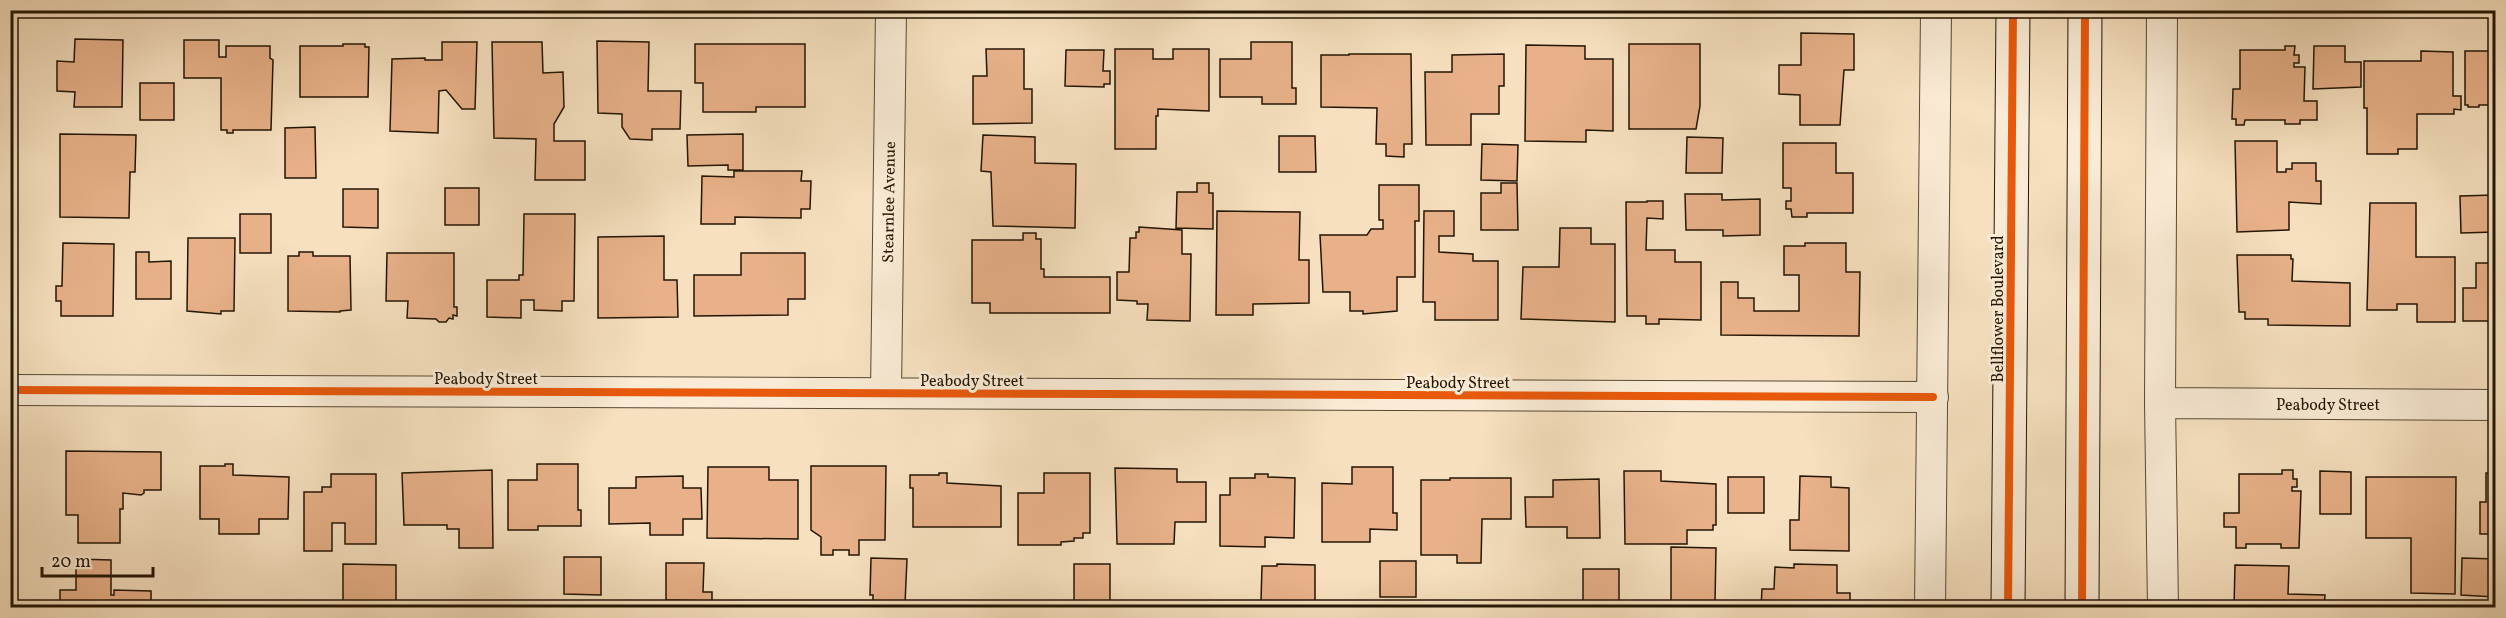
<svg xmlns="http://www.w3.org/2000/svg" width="2506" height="618" viewBox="0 0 2506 618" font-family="Vollkorn,serif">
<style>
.building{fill:#e8b189;stroke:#231504;stroke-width:1.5}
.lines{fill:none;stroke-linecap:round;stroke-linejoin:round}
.street-casing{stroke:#584833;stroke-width:32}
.secondary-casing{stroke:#231504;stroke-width:35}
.street{stroke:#f9ebd5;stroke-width:30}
.secondary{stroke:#f9ebd5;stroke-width:33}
.cycleway-casing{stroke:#f9ebd5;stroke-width:11}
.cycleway{stroke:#e8590c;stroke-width:8}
.labels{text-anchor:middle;stroke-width:6;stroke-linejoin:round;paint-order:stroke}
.street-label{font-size:16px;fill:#231504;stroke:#f9ebd5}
</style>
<rect width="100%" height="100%" fill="#f6e0bf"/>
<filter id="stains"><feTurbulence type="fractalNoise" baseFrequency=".00333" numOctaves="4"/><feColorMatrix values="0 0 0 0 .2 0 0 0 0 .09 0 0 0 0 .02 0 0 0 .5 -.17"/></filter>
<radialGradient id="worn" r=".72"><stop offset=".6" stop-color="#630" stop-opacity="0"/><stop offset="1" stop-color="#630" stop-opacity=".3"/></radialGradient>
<path class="building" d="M1801,33L1854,34V70H1844L1840,125H1800V95L1779,94V65H1801Z
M75,39L123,40L122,107H74L75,92L57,91V61L74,62Z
M184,40H219V57H226V46H270V58L273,60L271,130H233V133H227V130H221V78H184Z
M597,41L649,42L648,91H681L680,129H652V140L630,139L622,127V114L598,113Z
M442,42H477L475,109H462L446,90L439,91L438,133L390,131L392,59L425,58V60H442Z
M492,42H542L543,73L563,72L564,107L554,124V141H585V180H535L536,139L494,138Z
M1251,42H1292V88H1296V104H1262V97H1220V59H1251Z
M343,44H365V47H369L368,97H300V46H343Z
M695,44H805V107H756V112H703V83H695Z
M1629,44H1700V106L1696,129H1629Z
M1526,45L1585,46V59H1613V131L1586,130V142L1525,141Z
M2285,46H2295L2294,55H2299V63H2294V67H2305L2304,101H2317V120H2300V124H2285V120H2245L2244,125H2236V119H2232L2233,89H2240V50H2285Z
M2314,46H2345V62H2361V87L2313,89Z
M986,49H1024V89H1032V123L973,124V76H987Z
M1115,49H1153V59H1173V49H1209V111L1158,109V116H1156V149H1115Z
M1066,50H1104L1103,71H1110V84H1104V87L1065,86Z
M2421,51L2453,52V96H2461V110L2454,109V114H2417V149H2398V154H2367V108H2364V61H2421Z
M2465,51H2496V124L2495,105H2479V107H2468V105H2465Z
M1349,54H1411L1412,144H1404V157L1386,156V144H1376L1377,108L1321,107V55H1349Z
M1504,54V86H1499V114H1471V145H1426L1425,72H1452V55Z
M140,83H174V120H140Z
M315,127L316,178H285V128Z
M60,134L136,135L135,172H130L129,218L60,217Z
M743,134V170H728V165L688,166L687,135Z
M983,135L1035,137V163L1076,164L1075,228L993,226L991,172L981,171Z
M1279,136H1315L1316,172H1279Z
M1687,137L1723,138L1722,173H1686Z
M2235,141H2277V172H2286V169H2292V163H2316V181H2321V204L2289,202V230L2237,232Z
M1783,143H1836V173H1853V213H1807V217H1792L1791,209H1786V201H1791V188H1783Z
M1482,144L1518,145L1517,181L1481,180Z
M734,171H802L801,181H811L810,209H801V218L735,217V224H701L702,176L734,177Z
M1197,183H1209V193H1213V229L1176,228L1177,192H1197Z
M1501,183H1517L1518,230H1481V193H1501Z
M1379,185H1419V221H1415V277H1397V311L1363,314V311H1350V292H1323L1320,235H1367L1371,229H1383V220H1379Z
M445,188H479V225H445Z
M343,189H378V228L343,227Z
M1685,194H1722V200L1760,199V235L1723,236V230H1686Z
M2495,195V232L2461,233L2460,196Z
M1647,201H1663V219L1647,218L1646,250H1675V262H1701V320L1659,319V324H1646V316H1627L1626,202H1647Z
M2370,203H2416V257H2455V322H2417V304H2397V310H2367Z
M1217,211L1300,212L1299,260H1309V303L1253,304V315H1216Z
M1424,211H1454V236H1439V252L1473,254V261H1498V320H1435V302H1423Z
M240,214H271V253H240Z
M524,214H575L574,301H562V311L534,310V300H521V318L487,317V280H519V275H523Z
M1139,227L1182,230V254H1191L1190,321L1147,320L1148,304H1137V301L1117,300V272H1129L1130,238H1136V232H1139Z
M1560,228H1591V244H1615V322L1521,319L1523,267H1559Z
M1023,233H1036V239H1041V269H1044V277H1110V313H990V303H972V240H1023Z
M664,236V280H677L678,317L598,318V237Z
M188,238H235L234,311H221V314L187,311Z
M63,243L114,244L113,316H61V301H56V286H62Z
M1805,243H1846V272H1860L1859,336L1721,335V282H1738V298H1754V311H1799V275H1784V246H1805Z
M136,252H149V262L171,261V299H136Z
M299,252H313V256H350L351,310L340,311V312L288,311V256H299Z
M387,253H454V307H457V316L453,315V319L449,318L446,322H439L436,319L407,318L408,301H386Z
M741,253H805V299H788V315L694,316V275H741Z
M2237,255H2291V259H2293L2292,281L2350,283V326L2268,325V319H2245V312H2239Z
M2476,263H2496V321H2463V288H2476Z
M66,451L161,452V490H144V493L141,495L123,493V509H120V543H78V515H66Z
M225,464H233V475L289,477L288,519H259V534H219V519H200V466H225Z
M537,464H578V510H581V526H538V530H508V480H537Z
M811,466H886L885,540H859V555H849V550H833V555H821V537L811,530Z
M708,467H769V480H798V539L707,538Z
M1352,467H1393V513H1397V530L1370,529V542H1322V483L1352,484Z
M1115,468L1177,469V482H1206V522H1175L1174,544H1117Z
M492,470L493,548H459V529H447V525H404L402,473Z
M2282,470H2293V479H2297V487H2292V491H2301L2299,548H2281V544H2246V548H2236V527H2224V513H2239V474H2282Z
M1624,471H1661V481L1716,484V525H1713V530H1687V544H1625Z
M2320,471L2351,472V514H2320Z
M939,473H947V483L1001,486V527H913V488H910V475H939Z
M1044,473H1090V533H1083V538H1074V541L1061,542V545H1018V493H1044Z
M2486,473H2496V534H2480V502H2486Z
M331,474H376V544H345V523H332V551H304V492H322V487H331Z
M1255,474H1268V477L1295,478L1294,538L1265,537V547L1220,546V495H1230V478H1255Z
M683,476V488H701L702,519H683V535H650V523L609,524V488H636V477Z
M1800,476L1831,477V487L1849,488V551L1790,550V520H1799Z
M1728,477H1764V513H1728Z
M2366,477H2456L2455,594L2411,593V538H2366Z
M1450,478H1511V519H1482L1481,563H1457V555H1421V480H1450Z
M1599,479L1600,538H1567V527H1526L1525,497H1553V480Z
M1671,547L1716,548L1715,602L1671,601Z
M564,557H601V595L564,594Z
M871,558L907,559L905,604L873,603V595H870Z
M2462,558L2496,559L2495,597L2461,595Z
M76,559L111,560V595H114V590L151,591V608H60V590H76Z
M1380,561H1416V597H1380Z
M666,563H704L703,592H712V601L666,600Z
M343,564L396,565V602L343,601Z
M1074,564H1110V601H1074Z
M1277,564L1315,565V602L1261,601L1262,566H1277Z
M1794,564L1837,565V593H1850V608H1761L1762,589H1774L1775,567L1794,568Z
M2235,565L2289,566L2288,594L2325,595L2324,608H2234Z
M1583,569H1619V606L1583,605Z
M768,606H805V608H768Z"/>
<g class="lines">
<defs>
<path id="street" d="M2162,10L2160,403L2163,608
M10,390L1933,397
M886,393L891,10
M2160,403L2496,405
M1930,608L1936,10"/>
<path id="secondary" d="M2008,608L2013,10
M2082,608L2085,10"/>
</defs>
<use href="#street" class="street-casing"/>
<use href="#secondary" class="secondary-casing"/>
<use href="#street" class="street"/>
<use href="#secondary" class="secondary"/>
<defs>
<path id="cycleway" d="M10,390L1933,397
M2008,608L2013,10
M2082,608L2085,10"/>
</defs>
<use href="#cycleway" class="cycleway-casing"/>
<use href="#cycleway" class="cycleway"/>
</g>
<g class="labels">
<g class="street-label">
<text transform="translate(888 202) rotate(-89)" y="6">Stearnlee Avenue</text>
<text transform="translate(1997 309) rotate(-90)" y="6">Bellflower Boulevard</text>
<text x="486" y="384">Peabody Street</text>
<text x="972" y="386">Peabody Street</text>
<text x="1458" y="388">Peabody Street</text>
<text x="2328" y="410">Peabody Street</text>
</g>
</g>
<rect width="2506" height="618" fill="none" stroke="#f6e0bf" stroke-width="36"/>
<rect x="12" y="12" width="2482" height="594" fill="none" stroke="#231504" stroke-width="3"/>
<rect x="18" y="18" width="2470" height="582" fill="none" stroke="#231504" stroke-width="1.5"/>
<path d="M42 567v9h111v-9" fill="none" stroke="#231504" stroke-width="3"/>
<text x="51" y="567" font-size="18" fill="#231504" stroke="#f9ebd5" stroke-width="4.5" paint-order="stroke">20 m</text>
<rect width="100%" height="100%" filter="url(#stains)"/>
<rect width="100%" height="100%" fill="url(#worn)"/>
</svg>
